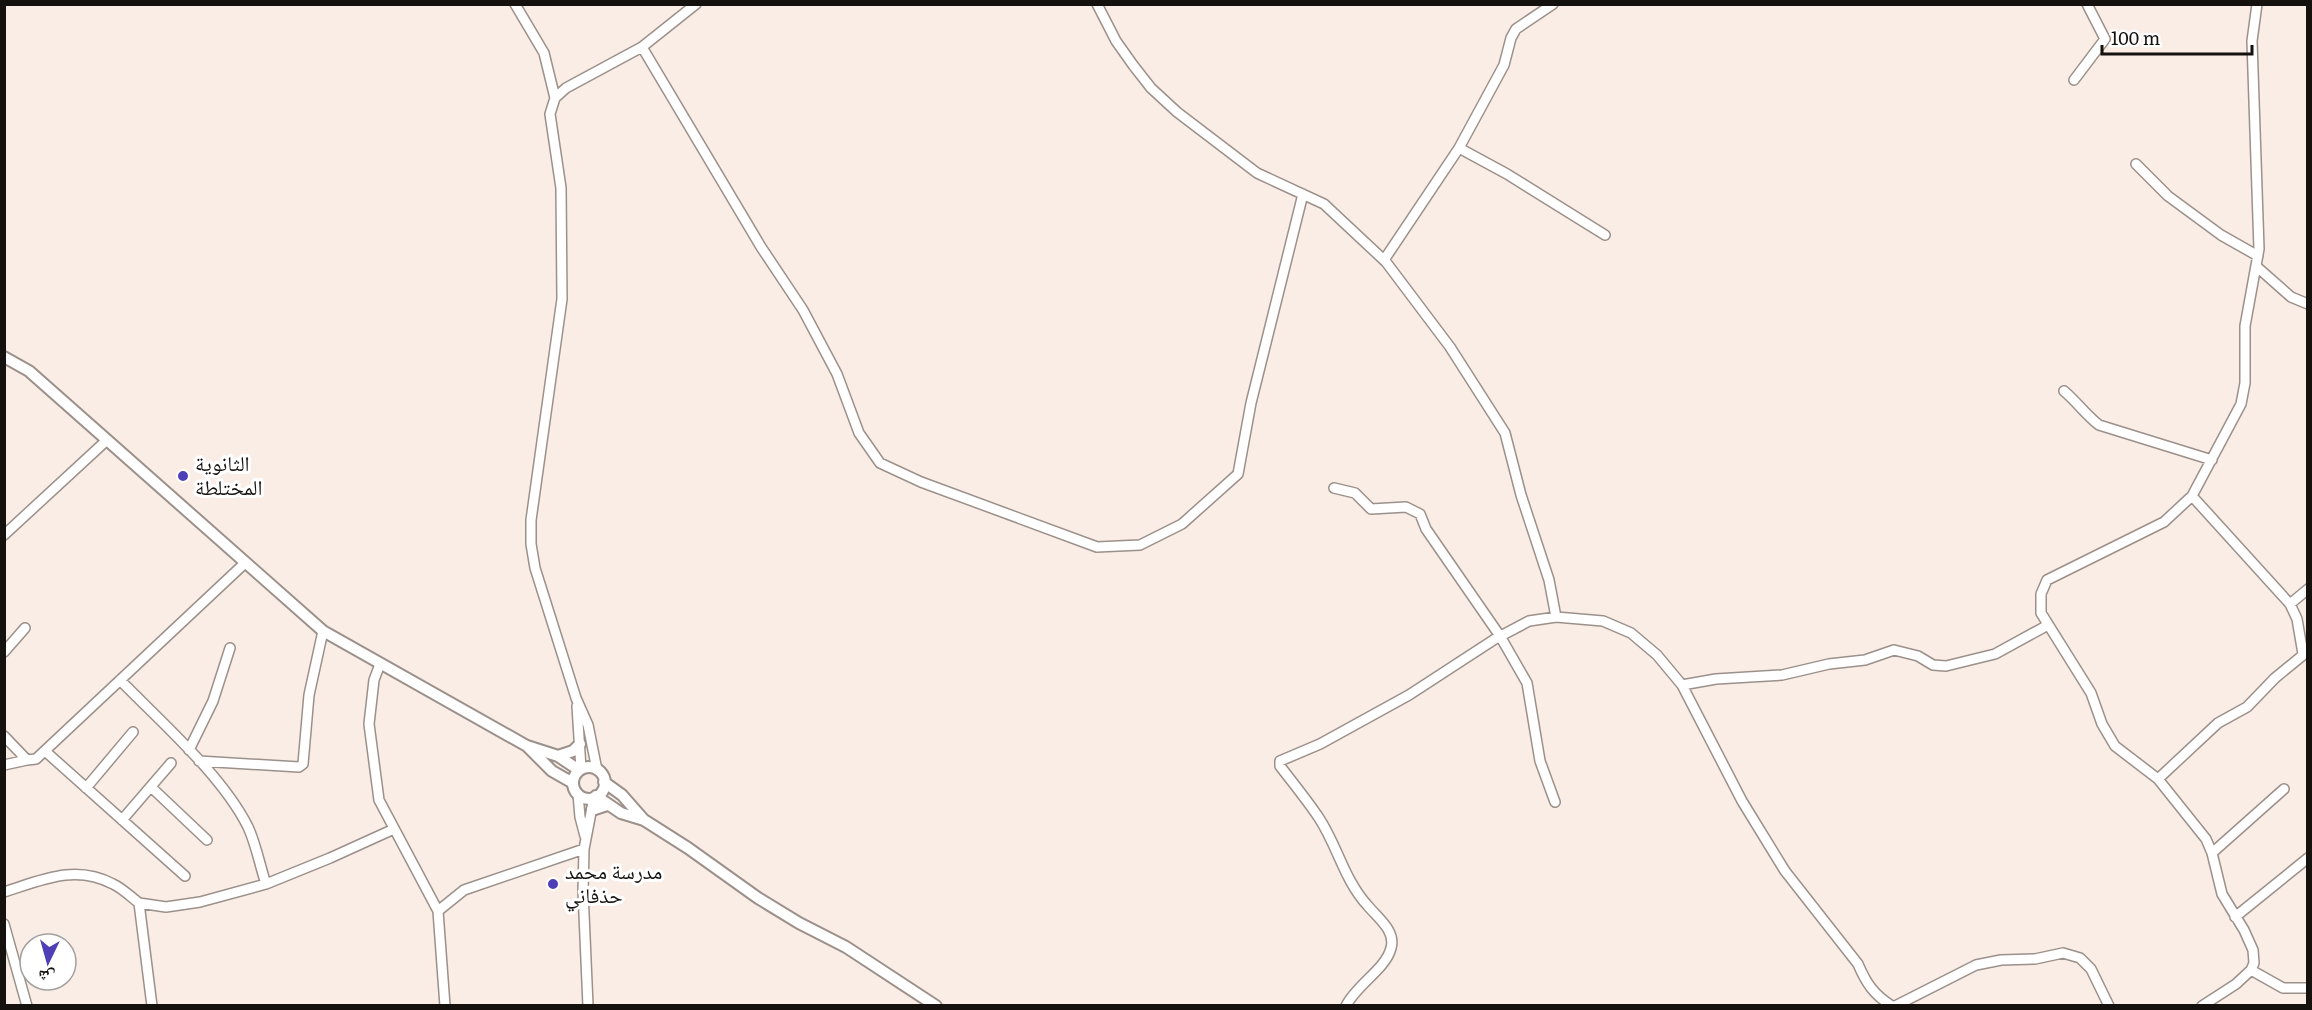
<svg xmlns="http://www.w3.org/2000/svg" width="2312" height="1010" viewBox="0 0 2312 1010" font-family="Literata,'Noto Naskh Arabic',serif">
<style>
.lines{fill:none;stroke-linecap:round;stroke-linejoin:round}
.minor-casing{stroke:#9c908a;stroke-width:12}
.tertiary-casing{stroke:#9c908a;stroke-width:14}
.minor{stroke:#fff;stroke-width:9}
.tertiary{stroke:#fff;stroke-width:10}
.poi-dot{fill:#4f3fb6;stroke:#fff;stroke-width:2}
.labels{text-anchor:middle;stroke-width:6;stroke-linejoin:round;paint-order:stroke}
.poi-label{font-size:21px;fill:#15110f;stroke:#fff;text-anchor:start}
</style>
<rect width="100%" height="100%" fill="#f9ede6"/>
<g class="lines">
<defs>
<path id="minor" d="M515,4L544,53L555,98
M1097,4L1116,41L1133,65L1151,88L1177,112L1257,173L1324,204L1386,262L1450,347L1505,433L1521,495L1549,580L1556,617
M642,47L761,247L803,310L837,374L859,433L880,463L921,482L1097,547L1140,545L1182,524L1238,474L1251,403L1303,194
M2074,80L2105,39L2087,4
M1459,148L1507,174L1605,235
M2136,164L2168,196L2221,235L2258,256
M1384,260L1459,148L1504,65L1511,38L1516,29L1553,4
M2256,266L2291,297L2308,304
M2064,391C2077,402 2086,415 2099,425L2212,460
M1334,488L1355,493L1371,509L1406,507L1420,514L1426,529L1500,636L1527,683L1540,761L1555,802
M2192,496L2290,604
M4,535L107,440
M4,652L25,628
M2303,654L2297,619L2290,604L2308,589
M380,664L374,680L369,724L379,800L438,911
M120,680C161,722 222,775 248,827C256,844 260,866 266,884
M1682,685L1716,679L1782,675L1829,664L1865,660L1894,650L1918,656L1933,665L1946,666L1995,654L2048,625
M577,706L581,769
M4,736L27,760L36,759L245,563
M189,750L213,701L230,648
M45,751L185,876
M199,761L299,767L303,764L309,695L323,631
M4,765L27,760
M597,770L588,725L576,698L535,568L531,544V520L562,299L561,188L550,114L555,98L566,88L642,47L696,4
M2158,779L2218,723L2247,707L2275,678L2308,651
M151,787L207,840
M86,788L133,732
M578,794L580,817L585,836
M122,820L171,763
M2212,853L2284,789
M4,892C42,880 75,864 113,884C122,888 131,897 139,903L152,1006
M139,903L166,907L200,902L266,884L330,858L394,829
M2235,917L2308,858
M4,924L27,1006
M2251,970L2283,988H2308
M445,1006L438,911L464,890L584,849
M588,1006L583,891L584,849L594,797
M1346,1006C1356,985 1386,969 1391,948C1396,931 1378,918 1368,906C1344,880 1338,847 1319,818C1307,800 1293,783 1280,766V761L1320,744L1409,695L1495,639L1529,621L1556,617L1603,621L1631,633L1657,655L1682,685L1742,801L1785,871L1858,964C1866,983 1874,995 1892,1006
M1895,1006L1976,965L2001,960L2035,959L2063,953L2080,958L2091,969L2109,1006
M2202,1006L2236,984L2251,970L2254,963L2253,950L2244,930L2222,894L2212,853L2206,839L2158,779L2115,746L2102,724L2091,693L2041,613V594L2047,580L2164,522L2192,496L2241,404L2245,383V326L2259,249L2252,41L2257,4"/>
<path id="tertiary" d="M4,357L29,371L323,631L527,746L558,756L579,770
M527,746L552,771L573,783
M558,756L573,751L580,744
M573 783a16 16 0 1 1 32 0a16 16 0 1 1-32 0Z
M604,782L622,795L644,820
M596,796L621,813L644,820L688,848L758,898L799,923L846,947L936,1006
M592,810L607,805"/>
</defs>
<use href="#minor" class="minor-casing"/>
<use href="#tertiary" class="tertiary-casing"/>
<use href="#minor" class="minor"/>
<use href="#tertiary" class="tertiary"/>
</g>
<g class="poi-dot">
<circle cx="183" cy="476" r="6"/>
<circle cx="553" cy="884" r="6"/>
</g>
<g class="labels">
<g class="poi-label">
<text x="195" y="471">الثانوية<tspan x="195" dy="24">المختلطة</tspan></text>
<text x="565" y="879">مدرسة محمد<tspan x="565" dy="24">حذفاني</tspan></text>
</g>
</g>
<rect width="2312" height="1010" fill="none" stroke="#15110f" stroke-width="12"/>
<g transform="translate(48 962) rotate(185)"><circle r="28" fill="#ffffff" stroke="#a1a09f" stroke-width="1.5"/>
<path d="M0-4.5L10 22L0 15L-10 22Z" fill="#4f3fb6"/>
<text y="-9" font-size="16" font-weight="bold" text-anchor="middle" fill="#15110f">ش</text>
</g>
<path d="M2102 45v9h150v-9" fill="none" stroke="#15110f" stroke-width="3"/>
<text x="2111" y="45" font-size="18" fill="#15110f" stroke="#ffffff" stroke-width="4.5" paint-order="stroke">100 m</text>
</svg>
